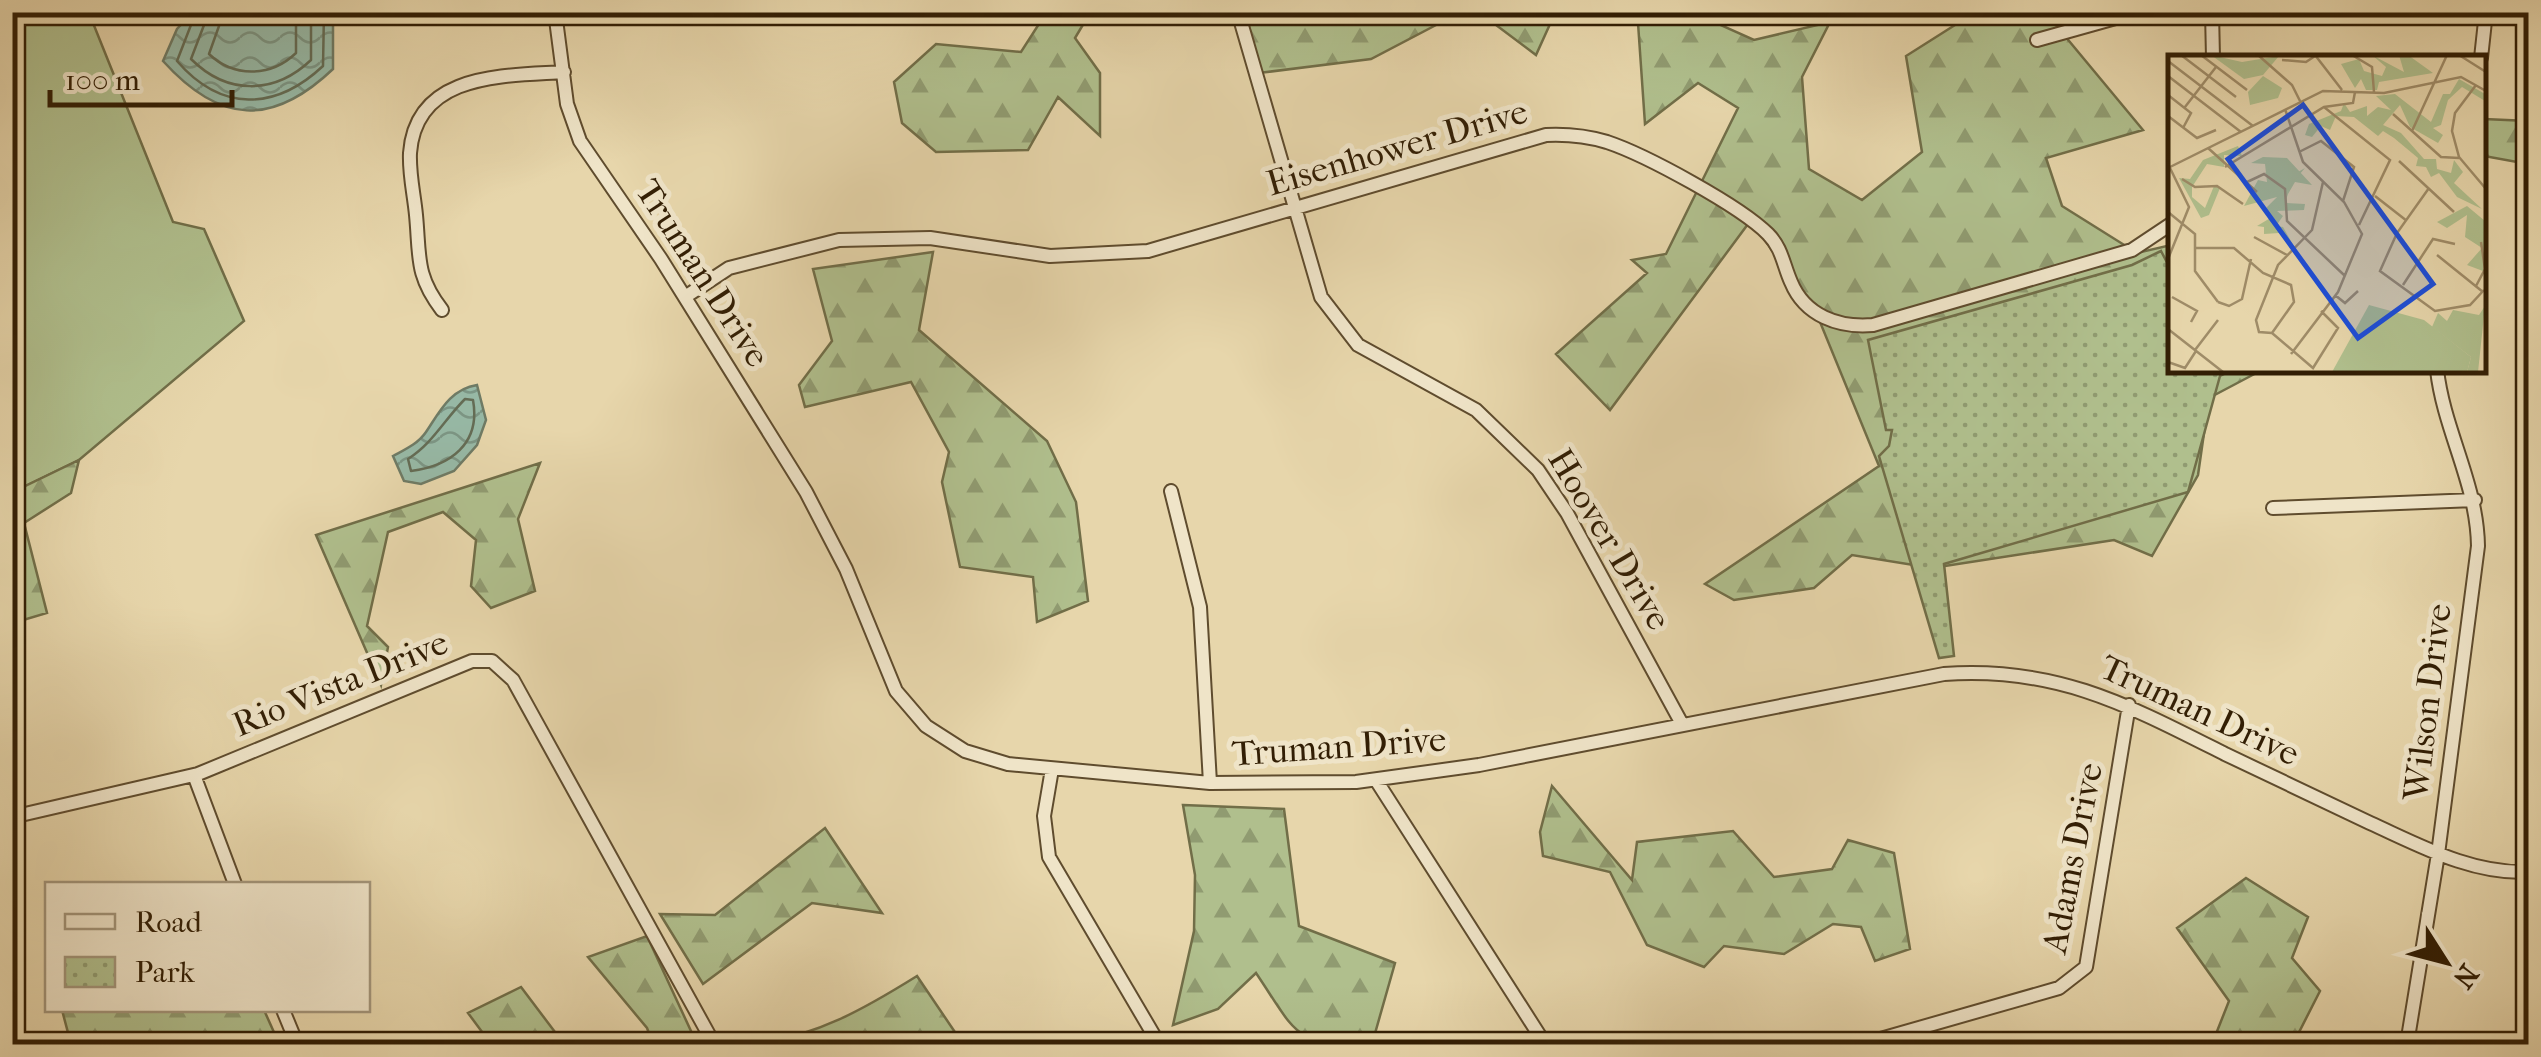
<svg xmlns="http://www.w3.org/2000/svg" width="2541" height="1057" viewBox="0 0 2541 1057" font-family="'IM FELL French Canon',serif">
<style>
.grass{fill:#b0bf8d;stroke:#716e48;stroke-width:2.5}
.forest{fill:url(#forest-firs);stroke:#716e48;stroke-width:2.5}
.park{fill:url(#park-dots);stroke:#716e48;stroke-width:2.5}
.water{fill:url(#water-waves);stroke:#6f7b65;stroke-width:2.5}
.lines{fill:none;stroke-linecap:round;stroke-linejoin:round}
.shore{stroke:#646c55;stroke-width:2.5}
.minor-casing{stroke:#5f4c2e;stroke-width:16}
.minor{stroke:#efe4c8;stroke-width:12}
.labels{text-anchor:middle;stroke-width:10;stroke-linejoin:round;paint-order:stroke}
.street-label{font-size:35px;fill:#321e04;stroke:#efe4c8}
.inset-road{fill:none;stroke:#9f8c68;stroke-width:2.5}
.view{fill:#1d4ed8;fill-opacity:0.15;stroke:#1d4ed8;stroke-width:5}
.inset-edge{fill:none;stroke:#321e04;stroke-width:5}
</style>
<defs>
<pattern id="forest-firs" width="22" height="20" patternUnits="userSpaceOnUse" patternTransform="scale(2.5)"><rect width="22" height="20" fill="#b0bf8d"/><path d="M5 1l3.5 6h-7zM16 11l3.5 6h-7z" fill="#909b71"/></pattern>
<pattern id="park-dots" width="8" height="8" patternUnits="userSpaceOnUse" patternTransform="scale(2.5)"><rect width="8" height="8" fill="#b0bf8d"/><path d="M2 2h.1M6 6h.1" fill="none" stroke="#909b71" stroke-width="1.8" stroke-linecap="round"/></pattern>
<pattern id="water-waves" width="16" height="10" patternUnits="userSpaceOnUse" patternTransform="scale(2.5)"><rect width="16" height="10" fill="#97b9a6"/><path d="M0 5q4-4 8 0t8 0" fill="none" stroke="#7c9685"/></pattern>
</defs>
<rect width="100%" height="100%" fill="#e7d6ab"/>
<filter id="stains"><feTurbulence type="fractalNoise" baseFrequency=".002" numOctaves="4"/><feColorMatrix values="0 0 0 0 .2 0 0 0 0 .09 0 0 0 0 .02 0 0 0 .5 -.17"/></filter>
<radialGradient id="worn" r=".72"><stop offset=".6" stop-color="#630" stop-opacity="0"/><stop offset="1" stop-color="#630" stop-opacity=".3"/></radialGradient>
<path class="grass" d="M12,13H89L173,222L204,229L244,321L79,460L13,492Z"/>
<path class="forest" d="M1258,12L1459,13L1371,59L1259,73L1242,18Z
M2045,12L2143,130L2046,158L2062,206L2137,253L2171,245V370H2262L2209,398L2198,475L2152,556L2114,540L1932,568L1852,555L1814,588L1734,600L1705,584L1879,466L1818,317L1751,220L1610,410L1556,354L1647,273L1632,260L1666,254L1738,108L1698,83L1645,124L1638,23L1627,13H1706L1707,19L1754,40L1830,22L1802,77L1809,169L1862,200L1922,152L1906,56L1974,13Z
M1046,13H1090L1075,38L1100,73V136L1058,97L1028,150L936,152L902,123L894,82L936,44L1021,52Z
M1480,13H1555L1536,55Z
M2484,119L2528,121V164L2484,156Z
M933,252L919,330L1047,441L1076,502L1088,601L1037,622L1033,577L960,567L942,482L949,452L911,382L805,407L799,385L832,341L813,269Z
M79,460L71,493L24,523L47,613L13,623V492Z
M540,463L518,519L535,591L491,608L471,586L476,540L443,512L388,532L367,626L388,647L381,685L316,535Z
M1552,786L1632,880L1637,842L1733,831L1774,877L1832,869L1848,840L1894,853L1910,949L1875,961L1861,927L1833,924L1784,954L1724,946L1704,967L1647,945L1610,872L1543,856L1540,832Z
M1183,805L1284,809L1299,926L1395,963L1372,1044C1292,1045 1298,1035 1256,973L1218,1009L1173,1025L1194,931L1195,875Z
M825,828L882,913L812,903L703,984L660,914L715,915Z
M2246,878L2308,917L2292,958L2320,991L2293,1044H2212L2229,1001L2177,928Z
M647,936L697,1044H653L647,1028L588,957Z
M917,976L963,1044H754C817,1036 864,1009 917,976Z
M521,987L564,1044H491L468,1013Z
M62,1010H264L277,1039L263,1044H71Z"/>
<path class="park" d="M2161,251L2171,270V370H2222L2224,374L2220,376L2188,492L1944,564L1954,656L1939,658L1879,456L1889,446L1892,430H1886L1868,340L2132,265Z"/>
<path class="water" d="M193,12L333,13V69C272,127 220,124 163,61L177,29Z
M477,385L486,420L477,445L454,471L421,484L404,481L393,456C404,450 418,444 426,432C439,413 450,389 477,385Z"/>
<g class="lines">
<path class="shore" d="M196,12L177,61C221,112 275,111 323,66L324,12
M209,12L191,59C227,95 274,95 311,60V12
M224,12L209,54C234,78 271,77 296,53V12
M465,399L473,400C481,444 450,466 411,471L408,459C433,443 444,420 465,399Z"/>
<defs>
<path id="minor" d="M555,12L567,104L580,141L661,259L806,492L846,569L896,691L926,726L965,751L1008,764L1210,783L1356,782L1479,765L1944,674C2056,666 2128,705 2225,754C2273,777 2321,800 2370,823C2421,846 2471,874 2528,872
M1238,12L1321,297L1358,345L1476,410L1538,470L1567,513L1682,724
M2212,12L2213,58
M2037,40L2137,12
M2481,58L2486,12
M685,297L729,268L839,240L930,238L1050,256L1148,251L1546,135C1567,134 1587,136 1607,142C1646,155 1740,206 1768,234C1782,248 1783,264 1791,282C1805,316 1839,328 1873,325L2132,250L2171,224
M442,310C415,275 420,256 416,215C414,194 409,174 410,153C416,72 505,76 564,72
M1171,491L1200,607L1210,783
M2273,508L2475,500
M1052,769L1044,816L1049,857L1159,1044
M194,775L235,884
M1376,780L1545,1044
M12,817L198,774L472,661H492L513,680L714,1044
M283,1010L297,1044
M1863,1044L2059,988L2086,967L2129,705
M2407,1044L2438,854L2478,546C2477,483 2444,431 2437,370"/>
</defs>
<use href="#minor" class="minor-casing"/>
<use href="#minor" class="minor"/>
</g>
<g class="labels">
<g class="street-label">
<text transform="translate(1397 147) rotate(-16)" y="12">Eisenhower Drive</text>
<text transform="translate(703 273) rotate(57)" y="12">Truman Drive</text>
<text transform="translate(1610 539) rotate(59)" y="12">Hoover Drive</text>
<text transform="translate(340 683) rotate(-22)" y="12">Rio Vista Drive</text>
<text transform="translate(2427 702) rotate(-83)" y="12">Wilson Drive</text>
<text transform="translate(2200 710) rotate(25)" y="12">Truman Drive</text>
<text transform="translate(1339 746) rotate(-4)" y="12">Truman Drive</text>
<text transform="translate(2072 858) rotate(-79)" y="12">Adams Drive</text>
</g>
</g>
<g transform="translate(2168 55)">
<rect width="318" height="318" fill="#e7d6ab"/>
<path d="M201,250L256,265L303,302L299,317H164Z" fill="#b0bf8d"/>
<path d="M43,0L74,7L111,1L95,20L76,24ZM204,0L236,17L231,0H240L265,18L211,27L209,35H198L193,24L187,33L173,9L191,4L196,16L214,21L218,12ZM291,24L317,39V46L294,32L280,45L273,70L265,73L275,80L270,88L242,72L232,50L215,70L233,78L256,104H268L269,114L283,118L286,105L295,117L286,128L314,154L289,142L271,118L263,122L258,112L248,111L250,103L226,83L215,76L210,81L186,62L168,61L162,75L153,71L144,82L137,80L141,69L173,56L176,48L182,57L199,51V61L210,52L223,55L208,41L227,39L263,67L275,39H282ZM70,91L74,101L56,100V112L39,109L24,132V142L37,153L46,131L52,133L41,160L33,163L11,123L22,124L35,105ZM95,102L119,103L144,130L127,127L120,139L117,148L137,149L136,155L109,156L115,161L108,171L115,172L128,195L111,178L96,179V172L89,171L104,162L98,153L109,142L76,151L90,125L99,127L97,109L83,108ZM299,151L317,166L315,216L299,210L314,193L297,182L299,160L279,173L269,167ZM317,251L310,317H299L303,302L264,272L270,258L279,266L285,255L311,260Z" fill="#b0bf8d"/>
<path d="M95,21L114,33L110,43L82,50L80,37ZM113,104L130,117L137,113L119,134L97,118Z" fill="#b0bf8d"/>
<path class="inset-road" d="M13,0L68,42M33,0L79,35M90,0L124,30L132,46M147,0L174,35M184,0L204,12L206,37M291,0L318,17M114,5L138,7L147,1M0,6L85,71M0,21L73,77M308,30L287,58L284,76L291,102L318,134M0,40L23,58L15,73M17,52L48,12M156,52L222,105L191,170M117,54L135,107L176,147L194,179L170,237L123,299M225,59L273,102L291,103M0,61L29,83L48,75M244,76L279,0M40,93L89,137M131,97L153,86L186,112L175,146M231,106L286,157M57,112L156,52L185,48L187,37M0,113L155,36L216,38L293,22L318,36M14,124L27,132L49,131L75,149M77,128L96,119L117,134L119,166L176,220M261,133L229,178L212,216L267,256L302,250L316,235M207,141L239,166M0,157L27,179V216L50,247M86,182L119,200M27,193H66L95,218L123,230L126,247L104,278M269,200L315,237M0,204L21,152L2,113M235,230L265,184L287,189M308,231L317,214L313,187M167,240L177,248L190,236M4,242L29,256L23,267M50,247L61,251L74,244L83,204M0,274L55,317M104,278L91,277L88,265L110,210L144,175L155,127M104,278L145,313L170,273L153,256M27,295L50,265M0,307L17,313L28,296"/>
<path class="view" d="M135,50L265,229L190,283L60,104Z"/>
<rect width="318" height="318" class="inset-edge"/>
</g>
<rect width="2541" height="1057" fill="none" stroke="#e7d6ab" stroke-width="50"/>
<rect x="15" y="15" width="2511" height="1027" fill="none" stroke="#321e04" stroke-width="5"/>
<rect x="25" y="25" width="2491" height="1007" fill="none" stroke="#321e04" stroke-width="2.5"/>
<rect x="45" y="882" width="325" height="130" fill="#efe4c8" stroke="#a3957a" stroke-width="2.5"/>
<rect x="65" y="914" width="50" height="15" fill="#efe4c8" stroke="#a3957a" stroke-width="2.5"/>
<text x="135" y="932" font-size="30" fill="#321e04">Road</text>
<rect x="65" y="957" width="50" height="30" fill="url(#park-dots)" stroke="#a3957a" stroke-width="2.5"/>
<text x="135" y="982" font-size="30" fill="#321e04">Park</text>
<g transform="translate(2446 962) rotate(126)" stroke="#efe4c8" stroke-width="8" paint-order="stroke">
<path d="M0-8L18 38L0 25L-18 38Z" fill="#321e04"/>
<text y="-15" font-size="28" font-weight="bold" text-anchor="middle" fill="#321e04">N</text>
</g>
<path d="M50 90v15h182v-15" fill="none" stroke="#321e04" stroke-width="5"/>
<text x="65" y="90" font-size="30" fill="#321e04" stroke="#efe4c8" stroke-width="8" paint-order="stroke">100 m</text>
<rect width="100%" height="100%" filter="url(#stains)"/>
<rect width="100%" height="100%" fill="url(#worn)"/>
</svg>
